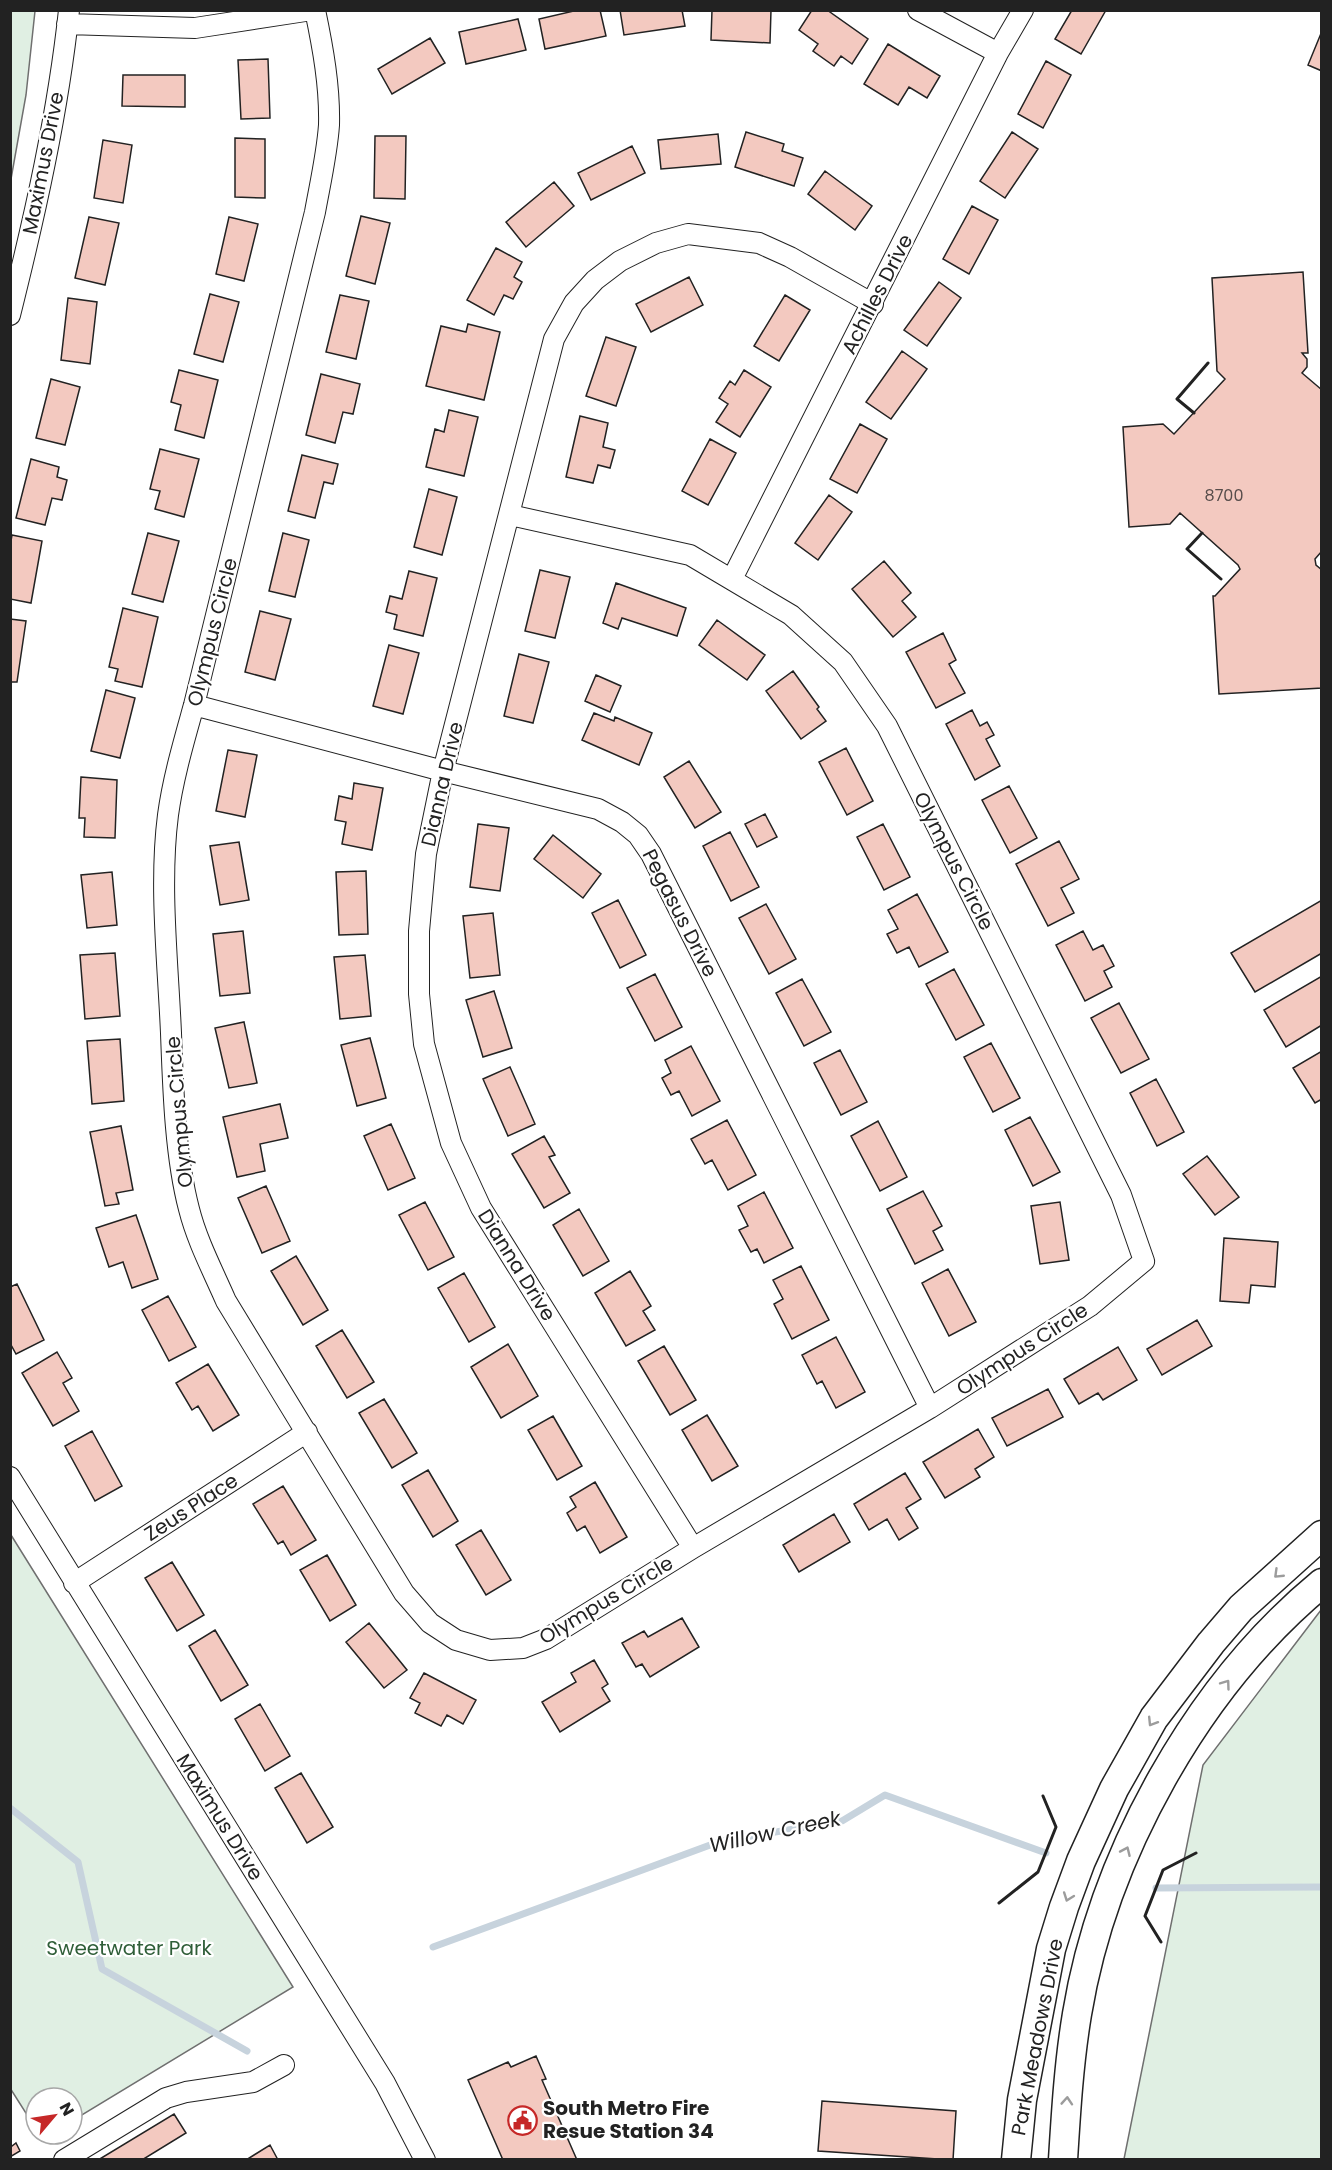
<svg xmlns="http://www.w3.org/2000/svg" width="1332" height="2170" viewBox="0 0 1332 2170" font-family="Poppins,sans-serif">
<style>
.green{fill:#e0efe3;stroke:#6f6f6f;stroke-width:1.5}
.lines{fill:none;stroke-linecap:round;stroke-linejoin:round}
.stream{stroke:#c7d3dd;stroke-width:7}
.building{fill:#f3c9c0;stroke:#222;stroke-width:1.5}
.minor-casing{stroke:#222;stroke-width:22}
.secondary-casing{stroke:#222;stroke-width:31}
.minor{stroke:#fff;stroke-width:20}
.secondary{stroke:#fff;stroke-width:28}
.wall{stroke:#222;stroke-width:3}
.oneway{stroke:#9c9c9c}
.labels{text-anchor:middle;stroke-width:4.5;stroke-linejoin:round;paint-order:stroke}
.number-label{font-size:16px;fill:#564c4a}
.street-label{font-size:20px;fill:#222;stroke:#fff}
.park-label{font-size:20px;fill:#2f5e38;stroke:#fff}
.poi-label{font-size:20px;font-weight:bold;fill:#222;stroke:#fff;text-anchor:start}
.water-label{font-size:21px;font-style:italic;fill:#222;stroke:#fff}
</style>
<rect width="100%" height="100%" fill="#fff"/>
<path class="green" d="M11,10L35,11L26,95L11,179Z
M11,1535L293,1987L72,2121V2098H36V2129L10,2088Z
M1321,1610V2159H1124L1203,1765Z"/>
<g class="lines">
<path class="stream" d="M10,1808L78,1862L102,1969L247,2051
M1156,1888L1322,1887
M433,1947L721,1841L842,1821L885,1795L1046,1853"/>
</g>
<path class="building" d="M578,10H600L606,36L545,49L539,19Z
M620,10H682L685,26L624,35Z
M712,10H771L770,43L711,40Z
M812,10H827L868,39L852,64L841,56L834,66L813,51L818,44L799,30Z
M1072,10H1106L1081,54L1055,39Z
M518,19L526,50L466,64L459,32Z
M1322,31V71L1308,65Z
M430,38L445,63L392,94L378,69Z
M888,44L940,76L927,98L909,87L898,105L864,84Z
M268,59L270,118L241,119L238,60Z
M1046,61L1071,75L1043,128L1018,114Z
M123,75H185V107L122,106Z
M746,132L784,144L782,151L803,158L794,186L735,167Z
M1012,132L1038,149L1005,198L980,181Z
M718,134L721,164L661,169L658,140Z
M375,136H406L405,199L374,198Z
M235,138L265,139V198L235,197Z
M103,140L132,145L123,203L94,198Z
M632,146L645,173L591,200L578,173Z
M825,171L872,206L855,230L808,194Z
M554,182L574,206L526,247L506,222Z
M972,206L998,220L969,274L943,259Z
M361,216L390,223L375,284L346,276Z
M89,217L119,223L105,285L75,278Z
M229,217L258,224L244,281L216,274Z
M496,248L522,262L514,277L522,282L513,299L504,295L494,315L467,300Z
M1303,272L1308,353H1302L1307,359V367L1302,373L1322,390V551L1315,559L1316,565L1322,570V688L1219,694L1213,596H1215L1240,569L1238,565L1180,513L1170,524L1129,527L1123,427L1163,424L1174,434L1225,379L1217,371L1212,278Z
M689,277L703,305L651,332L636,304Z
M939,282L961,298L927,346L904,330Z
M210,294L239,302L223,362L194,354Z
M340,295L369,301L356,359L326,352Z
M785,295L810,310L779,361L754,346Z
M68,298L97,302L90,364L61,360Z
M468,324L500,332L484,400L426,386L441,326L466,332Z
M606,337L636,347L616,406L586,396Z
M902,351L927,369L891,419L866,402Z
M179,370L218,380L204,438L175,430L181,405L171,402Z
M744,370L771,387L740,437L716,422L728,404L719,398L730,381L735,385Z
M321,374L360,384L353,414L343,412L335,443L306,435Z
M51,379L80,387L65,445L36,438Z
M449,410L478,417L464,476L426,467L435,429L444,432Z
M580,416L608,423L603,447L615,450L610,468L598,465L593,483L566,477Z
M860,424L887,439L857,493L830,479Z
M710,439L736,453L708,505L682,491Z
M160,449L199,459L184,517L155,509L160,491L150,489Z
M302,455L338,464L333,484L324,482L315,518L288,511Z
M31,459L59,467L57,477L67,480L62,500L52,498L45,525L16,518Z
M429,489L457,497L442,555L414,547Z
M829,495L852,512L818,560L795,543Z
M148,533L179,541L163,602L132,594Z
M283,533L309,540L295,597L269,591Z
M12,535L42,541L31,603L10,599V546Z
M884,561L911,593L902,601L916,617L893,637L852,589Z
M540,570L570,577L555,638L525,631Z
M409,571L437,578L423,636L394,629L397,615L386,612L390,596L402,599Z
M616,583L686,608L677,636L622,618L618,629L603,623Z
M123,608L158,617L142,687L115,681L118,669L109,667Z
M260,611L291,619L275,680L245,672Z
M10,619L26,621L17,682H10Z
M717,620L765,655L747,680L699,645Z
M943,633L956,660L949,664L965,693L936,708L906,652Z
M389,645L419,653L403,714L373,706Z
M519,654L549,662L533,723L504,716Z
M793,671L819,707L817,709L826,721L801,739L766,691Z
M596,675L621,686L610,712L585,701Z
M106,690L135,698L120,758L91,751Z
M972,710L980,726L987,722L994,735L986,739L1000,766L975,780L946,724Z
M594,713L614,721L615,717L652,733L639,765L582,740Z
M846,748L873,801L847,815L819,762Z
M228,750L257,755L245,817L216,811Z
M689,761L721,812L695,828L664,777Z
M81,777L117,780L115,838L84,837L85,818H79Z
M354,783L383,788L372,850L342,844L346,822L335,820L339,796L352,799Z
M1009,786L1037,838L1010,853L982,800Z
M765,814L777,837L757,847L745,824Z
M478,824L509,828L500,891L470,887Z
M883,824L910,877L884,890L857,837Z
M730,832L759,887L731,901L703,846Z
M553,835L601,874L583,898L534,859Z
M1059,841L1079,879L1061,888L1074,913L1048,926L1016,864Z
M239,842L249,900L220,905L210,846Z
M366,871L368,934L339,935L336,872Z
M112,872L117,925L87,928L81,875Z
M917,894L948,952L919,967L909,947L897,953L887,934L898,929L888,910Z
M618,900L646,955L620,968L592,913Z
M1322,900V953L1255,992L1231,953Z
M766,904L796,959L769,974L739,918Z
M493,913L500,975L470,978L463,916Z
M243,931L250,993L220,996L213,934Z
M1083,931L1093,950L1103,945L1114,966L1104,971L1112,987L1085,1001L1056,945Z
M115,953L120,1016L85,1019L80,955Z
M365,955L371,1016L340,1019L334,957Z
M954,969L984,1025L956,1040L926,984Z
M655,974L682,1027L655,1041L627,988Z
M1322,976V1025L1286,1047L1264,1010Z
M802,979L831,1032L804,1046L776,993Z
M494,991L512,1048L483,1057L466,1000Z
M1119,1003L1149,1059L1121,1073L1091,1018Z
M244,1022L257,1083L229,1088L215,1028Z
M370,1038L386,1098L357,1106L341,1045Z
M120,1039L124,1101L92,1104L87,1041Z
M991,1043L1020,1098L993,1112L964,1057Z
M691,1046L720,1101L692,1116L679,1091L671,1095L662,1078L671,1073L665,1060Z
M840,1050L867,1102L841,1115L814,1063Z
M1322,1051V1099L1315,1103L1293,1068Z
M510,1067L535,1124L508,1136L483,1079Z
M1156,1079L1184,1132L1157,1146L1130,1093Z
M280,1104L288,1138L260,1144L265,1171L237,1177L223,1117Z
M1030,1117L1060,1172L1033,1186L1005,1130Z
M727,1120L756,1175L728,1190L712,1160L705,1164L691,1139Z
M878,1121L907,1177L880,1191L851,1136Z
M391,1124L415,1178L388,1190L364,1136Z
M121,1126L133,1190L116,1193L119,1204L105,1206L90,1132Z
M544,1136L555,1155L549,1157L570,1193L544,1208L512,1154Z
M1207,1156L1239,1197L1215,1215L1183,1174Z
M266,1186L290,1241L262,1253L238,1198Z
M923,1191L942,1226L933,1231L943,1250L915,1264L887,1209Z
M764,1192L793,1248L764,1263L757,1249L751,1252L739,1230L748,1226L738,1206Z
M425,1202L454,1257L428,1270L399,1215Z
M1060,1202L1069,1260L1040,1264L1031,1206Z
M579,1209L609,1261L583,1276L553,1225Z
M136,1215L158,1279L132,1288L123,1262L109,1267L96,1228Z
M1224,1238L1278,1242L1275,1287L1251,1285L1249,1303L1220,1301Z
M296,1256L328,1310L303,1325L271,1271Z
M801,1266L829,1320L792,1339L774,1304L783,1299L773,1280Z
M948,1269L976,1322L949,1336L922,1283Z
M630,1271L651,1306L643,1311L655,1330L626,1346L595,1293Z
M464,1273L495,1327L469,1342L438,1288Z
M17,1284L44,1340L16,1354L10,1343V1287Z
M168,1296L196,1347L169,1361L142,1310Z
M1197,1320L1212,1346L1162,1375L1147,1349Z
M342,1330L374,1382L347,1398L316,1346Z
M836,1337L865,1392L836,1408L822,1381L817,1384L802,1355Z
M508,1344L538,1396L501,1418L471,1367Z
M664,1346L696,1400L670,1415L638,1361Z
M1118,1347L1137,1380L1103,1400L1098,1393L1079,1404L1064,1379Z
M57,1352L72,1378L63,1383L79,1411L53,1426L22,1373Z
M208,1364L239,1415L213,1431L198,1406L192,1410L176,1383Z
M1048,1389L1063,1417L1007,1446L992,1418Z
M384,1399L417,1453L392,1468L359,1413Z
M707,1415L738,1466L712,1481L682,1430Z
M553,1416L582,1466L557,1480L528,1430Z
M978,1429L994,1457L975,1469L980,1477L945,1498L923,1462Z
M92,1431L122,1486L95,1501L65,1446Z
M428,1470L458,1521L433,1537L402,1485Z
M905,1473L921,1499L906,1508L918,1528L899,1540L887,1519L869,1530L854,1504Z
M595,1482L627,1537L600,1553L585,1526L577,1531L567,1513L576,1507L570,1497Z
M283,1486L316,1540L291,1555L283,1541L278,1544L253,1504Z
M834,1514L850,1542L799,1572L783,1545Z
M481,1530L511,1580L486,1595L456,1545Z
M327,1555L356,1605L330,1621L300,1570Z
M172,1562L204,1615L177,1631L145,1578Z
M682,1618L699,1647L650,1677L642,1664L636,1667L622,1643L644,1631L648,1637Z
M369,1623L407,1670L384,1688L346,1642Z
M215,1630L248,1685L221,1701L189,1646Z
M594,1660L608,1684L602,1688L610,1701L560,1732L542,1702L576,1682L571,1673Z
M424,1673L476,1700L463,1724L447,1715L441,1726L415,1713L420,1703L410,1698Z
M260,1704L290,1756L265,1771L235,1719Z
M301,1773L333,1827L307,1843L275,1788Z
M536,2056L546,2079L542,2080L577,2160H503L468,2080L508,2062L511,2067Z
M822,2101L956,2111L953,2160L818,2151Z
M174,2114L186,2133L142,2160H98Z
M16,2143L20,2151L10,2157V2144L12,2146Z
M270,2145L278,2160H246Z"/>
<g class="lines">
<defs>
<path id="minor" d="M315,10C323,48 330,87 329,125C327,154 320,184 315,212L194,705C184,741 173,778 168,815C159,885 168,963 171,1033C173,1087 175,1156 189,1209C197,1241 213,1271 226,1301L404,1593L430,1623L456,1640L490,1650L523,1648L546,1639L693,1548L930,1408L1090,1306L1144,1261L1121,1195L887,726L843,662L791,615L690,555L510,515
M918,10L998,53
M67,24L195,28L312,10
M10,315C35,215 58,113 69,10
M732,579L998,53L1023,10
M194,705L443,771L598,809L622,822L638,835L651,854L930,1408
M10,1477L385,2083L425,2160
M693,1548L481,1208L451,1143L424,1044L419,994V931L426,854L443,771L554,339L574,303L595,280L620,261L656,243L688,234L759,243L790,257L873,304
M74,1583L307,1432
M64,2160L166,2098L186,2092L253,2082L284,2065"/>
<path id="secondary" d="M1016,2160L1022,2100L1051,1949L1064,1907L1081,1861L1114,1789L1154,1718L1211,1643L1241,1608L1322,1535
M1063,2160C1066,2111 1069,2062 1077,2014C1103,1856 1197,1686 1322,1583"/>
</defs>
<use href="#minor" class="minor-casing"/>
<use href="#secondary" class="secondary-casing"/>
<use href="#minor" class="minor"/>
<use href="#secondary" class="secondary"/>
<path class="wall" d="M1194,413L1177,399L1208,363
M1202,533L1187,549L1221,579
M999,1903L1038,1872L1056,1827L1043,1796
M1161,1942L1145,1916L1163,1870L1196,1853"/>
</g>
<defs><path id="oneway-chevron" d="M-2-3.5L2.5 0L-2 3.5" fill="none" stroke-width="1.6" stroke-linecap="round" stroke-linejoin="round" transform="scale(1.5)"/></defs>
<g class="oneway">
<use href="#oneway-chevron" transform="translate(1278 1574) rotate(136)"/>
<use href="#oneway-chevron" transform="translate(1226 1684) rotate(-54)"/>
<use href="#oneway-chevron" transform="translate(1152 1722) rotate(122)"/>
<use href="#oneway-chevron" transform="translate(1126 1851) rotate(-66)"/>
<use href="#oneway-chevron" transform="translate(1068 1897) rotate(110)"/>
<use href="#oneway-chevron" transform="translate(1067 2101) rotate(-86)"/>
</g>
<defs>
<symbol id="civic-ring" viewBox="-11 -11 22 22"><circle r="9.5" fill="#fff" stroke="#c62828" stroke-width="1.5"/><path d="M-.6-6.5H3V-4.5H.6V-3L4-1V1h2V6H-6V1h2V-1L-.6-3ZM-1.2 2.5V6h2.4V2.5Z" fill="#c62828"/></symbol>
</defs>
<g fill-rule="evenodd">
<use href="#civic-ring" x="506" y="2104" width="33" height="33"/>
</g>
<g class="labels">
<g class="number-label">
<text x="1224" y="501">8700</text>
</g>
<g class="street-label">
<text transform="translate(43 163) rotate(-79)" y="7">Maximus Drive</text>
<text transform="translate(877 294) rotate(-63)" y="7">Achilles Drive</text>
<text transform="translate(212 632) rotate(-76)" y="7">Olympus Circle</text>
<text transform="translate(442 784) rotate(-77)" y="7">Dianna Drive</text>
<text transform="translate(954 861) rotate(63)" y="7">Olympus Circle</text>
<text transform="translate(680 913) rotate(63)" y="7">Pegasus Drive</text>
<text transform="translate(179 1112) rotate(-95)" y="7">Olympus Circle</text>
<text transform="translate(517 1265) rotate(58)" y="7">Dianna Drive</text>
<text transform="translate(1022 1349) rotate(-33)" y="7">Olympus Circle</text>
<text transform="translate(191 1507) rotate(-33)" y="7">Zeus Place</text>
<text transform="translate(606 1600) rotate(-31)" y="7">Olympus Circle</text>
<text transform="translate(220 1817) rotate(58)" y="7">Maximus Drive</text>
<text transform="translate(1037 2037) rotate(-79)" y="7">Park Meadows Drive</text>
</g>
<g class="park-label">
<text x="129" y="1955">Sweetwater Park</text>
</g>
<g class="poi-label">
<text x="543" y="2115">South Metro Fire<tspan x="543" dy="23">Resue Station 34</tspan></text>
</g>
<g class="water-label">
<text transform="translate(775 1832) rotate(-12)" y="7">Willow Creek</text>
</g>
</g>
<rect width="1332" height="2170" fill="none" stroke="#222222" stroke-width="24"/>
<g transform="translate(54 2116) rotate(61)"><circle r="28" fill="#ffffff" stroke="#a7a7a7" stroke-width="1.5"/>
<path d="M0-4.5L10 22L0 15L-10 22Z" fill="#c62828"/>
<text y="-9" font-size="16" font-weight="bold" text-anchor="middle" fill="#222222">N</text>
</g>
</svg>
